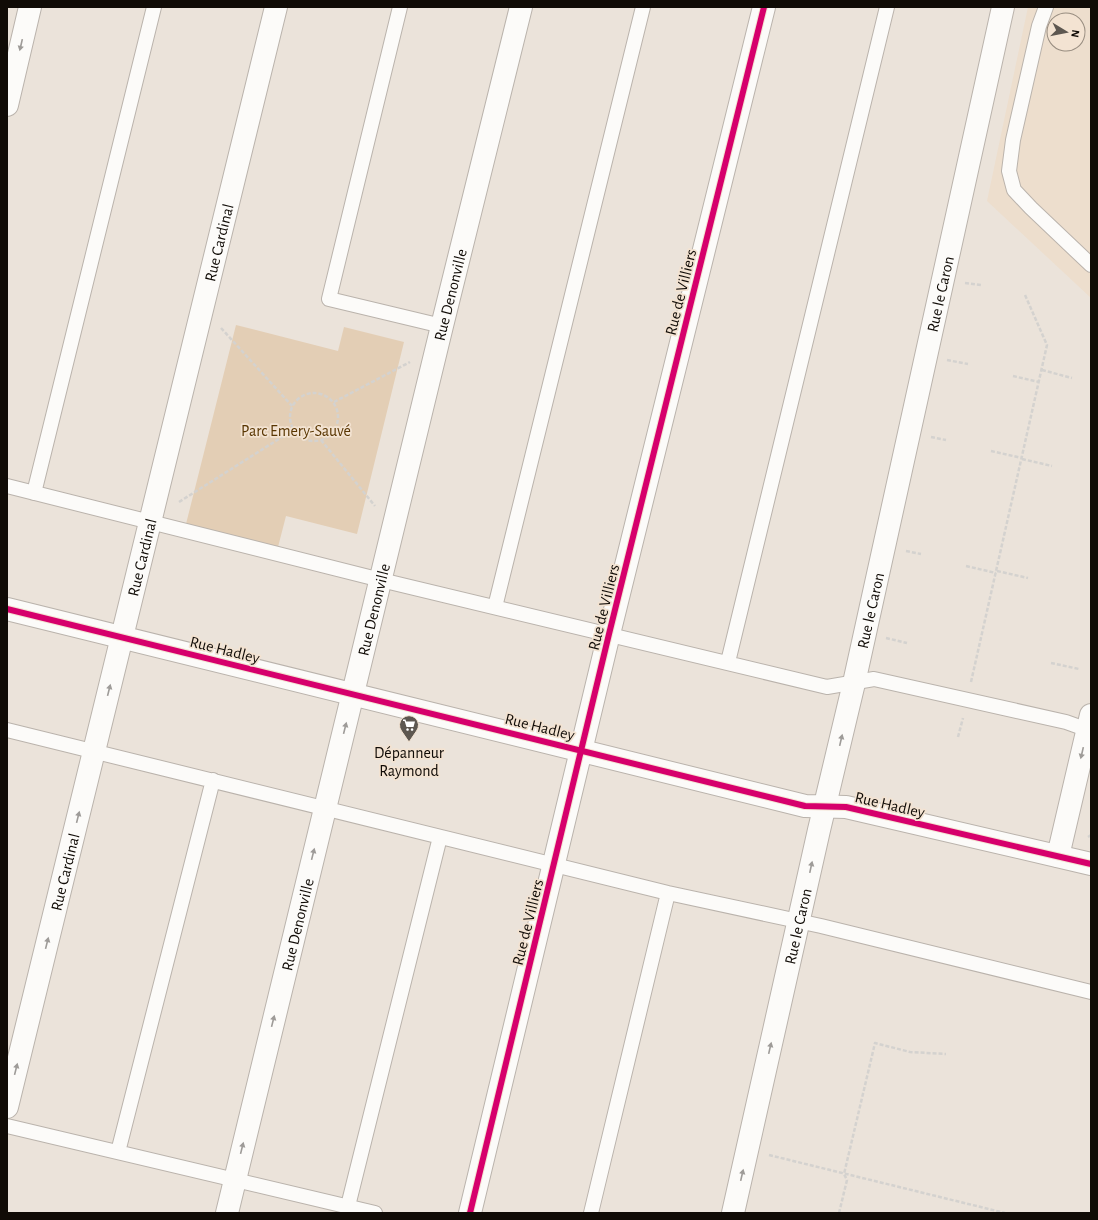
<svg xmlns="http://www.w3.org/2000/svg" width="1098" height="1220" viewBox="0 0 1098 1220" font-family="'Alegreya Sans',sans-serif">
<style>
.built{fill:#eddecd;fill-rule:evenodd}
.green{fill:#e3ceb5}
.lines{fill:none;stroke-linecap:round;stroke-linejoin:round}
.service-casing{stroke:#bab3ac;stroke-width:16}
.minor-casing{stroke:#bab3ac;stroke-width:24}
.path{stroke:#d4d2cf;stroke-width:2.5;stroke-dasharray:4 2;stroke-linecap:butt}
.service{stroke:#fcfbf9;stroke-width:14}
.minor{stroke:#fcfbf9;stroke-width:22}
.cycleway-casing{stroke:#f3e3d2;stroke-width:8}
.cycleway{stroke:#d6006c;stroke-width:6}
.oneway{fill:#9e9b98}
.labels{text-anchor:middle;stroke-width:3.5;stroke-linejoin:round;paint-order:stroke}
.street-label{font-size:16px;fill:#100b06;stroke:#f3e3d2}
.park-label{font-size:16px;fill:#593602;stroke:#f3e3d2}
.poi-label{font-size:16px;fill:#100b06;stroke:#f3e3d2}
</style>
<rect width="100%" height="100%" fill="#ebe3da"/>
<path class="built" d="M1028,7H1091V298L987,201ZM1054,20H1078V44H1054Z"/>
<path class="green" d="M236,325L338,351L344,327L404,342L357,534L286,516L278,547L186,524Z"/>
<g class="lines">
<defs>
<path id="service" d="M400,7L329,299L442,326
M1046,7L1039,26L1013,140L1009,171L1014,190L1031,208L1091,265
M7,486L381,580L827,687L874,679L1066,722L1091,731
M34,493L154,7
M495,607L643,7
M728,662L887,7
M7,730L668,893L821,926L1091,992
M7,1126L375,1213
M118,1152L213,780
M348,1206L440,837
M591,1213L668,893"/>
<g id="minor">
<path d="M7,105L30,7"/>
<path d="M7,609L805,806L846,807L1091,864"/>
<path d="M1058,856L1091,715"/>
<path id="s1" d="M7,1107L276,7"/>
<path id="s2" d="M227,1213L442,326L521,7"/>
<path d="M470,1213L609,634L764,7"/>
<path id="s3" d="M733,1213L819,830L854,683L1003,7"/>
</g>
</defs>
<use href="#service" class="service-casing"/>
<use href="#minor" class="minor-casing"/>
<path class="path" d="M965,283L981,285
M221,328L292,406
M947,360L968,364
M1042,370L1072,378
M1013,376L1039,382
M290 417a24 24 0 1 1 48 0a24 24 0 1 1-48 0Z
M334,402L410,362
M931,437L946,440
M321,440L375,506
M991,451L1022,458
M1022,459L1052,466
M179,502L293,430
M906,551L921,554
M966,566L996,573
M997,571L1028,578
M886,638L907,643
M1051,663L1079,669
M971,682L1047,345L1025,295
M958,737L963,718
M1088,837L1091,835
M769,1155L1005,1213
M839,1213L847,1180L844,1174L875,1043L910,1052L946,1054"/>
<use href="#service" class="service"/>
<use href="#minor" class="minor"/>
<defs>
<path id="cycleway" d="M7,609L805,806L846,807L1091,864
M470,1213L609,634L764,7"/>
</defs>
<use href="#cycleway" class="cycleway-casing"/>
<use href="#cycleway" class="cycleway"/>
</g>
<defs><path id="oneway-solid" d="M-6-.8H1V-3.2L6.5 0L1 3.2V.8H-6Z"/></defs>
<g class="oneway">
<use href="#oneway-solid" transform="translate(21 45) rotate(103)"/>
<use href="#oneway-solid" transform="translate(109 690) rotate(-76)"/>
<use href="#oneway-solid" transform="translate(345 728) rotate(-76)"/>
<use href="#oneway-solid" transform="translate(841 740) rotate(-77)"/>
<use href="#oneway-solid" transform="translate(1082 753) rotate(103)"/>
<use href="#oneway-solid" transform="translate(78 817) rotate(-76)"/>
<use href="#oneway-solid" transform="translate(313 854) rotate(-76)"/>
<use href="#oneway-solid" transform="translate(811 867) rotate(-78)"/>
<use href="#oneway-solid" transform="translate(47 943) rotate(-76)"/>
<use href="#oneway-solid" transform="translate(273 1021) rotate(-76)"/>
<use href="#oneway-solid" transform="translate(770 1048) rotate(-77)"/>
<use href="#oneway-solid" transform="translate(16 1069) rotate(-76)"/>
<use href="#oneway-solid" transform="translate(242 1148) rotate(-76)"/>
<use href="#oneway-solid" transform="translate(742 1175) rotate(-77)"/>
</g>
<defs>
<symbol id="supermarket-pin" viewBox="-11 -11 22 30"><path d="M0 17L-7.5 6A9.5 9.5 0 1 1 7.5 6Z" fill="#5d5750" stroke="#f3e3d2"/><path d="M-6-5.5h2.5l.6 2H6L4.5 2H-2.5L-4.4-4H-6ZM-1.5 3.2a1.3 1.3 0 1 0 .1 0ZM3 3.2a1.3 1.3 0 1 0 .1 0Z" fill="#fff"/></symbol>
</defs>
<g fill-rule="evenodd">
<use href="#supermarket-pin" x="398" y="714" width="22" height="30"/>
</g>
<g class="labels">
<g class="street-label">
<text dy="6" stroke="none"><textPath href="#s1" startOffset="890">Rue Cardinal</textPath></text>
<text transform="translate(680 292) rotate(-76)" y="6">Rue de Villiers</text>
<text dy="6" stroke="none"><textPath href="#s3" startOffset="942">Rue le Caron</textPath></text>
<text dy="6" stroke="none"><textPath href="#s2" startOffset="945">Rue Denonville</textPath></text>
<text dy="6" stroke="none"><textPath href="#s1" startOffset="566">Rue Cardinal</textPath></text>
<text transform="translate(603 607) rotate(-76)" y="6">Rue de Villiers</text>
<text dy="6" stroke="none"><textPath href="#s2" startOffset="621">Rue Denonville</textPath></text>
<text dy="6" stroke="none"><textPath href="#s3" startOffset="618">Rue le Caron</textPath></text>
<text transform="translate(225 649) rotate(14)" y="6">Rue Hadley</text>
<text transform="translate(540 726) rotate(14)" y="6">Rue Hadley</text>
<text transform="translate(890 804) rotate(13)" y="6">Rue Hadley</text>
<text dy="6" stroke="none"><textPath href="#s1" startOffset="242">Rue Cardinal</textPath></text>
<text transform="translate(527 922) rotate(-76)" y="6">Rue de Villiers</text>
<text dy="6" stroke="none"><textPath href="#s2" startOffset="297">Rue Denonville</textPath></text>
<text dy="6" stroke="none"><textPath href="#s3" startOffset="294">Rue le Caron</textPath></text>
</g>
<g class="park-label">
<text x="296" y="436">Parc Emery-Sauvé</text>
</g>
<g class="poi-label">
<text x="409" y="758">Dépanneur<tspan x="409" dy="18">Raymond</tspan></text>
</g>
</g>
<rect width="1098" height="1220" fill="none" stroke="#100b06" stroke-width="16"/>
<g transform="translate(1066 32) rotate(100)"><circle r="19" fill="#f3e3d2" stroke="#988d80"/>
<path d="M0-3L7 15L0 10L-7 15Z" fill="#5d5750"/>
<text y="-6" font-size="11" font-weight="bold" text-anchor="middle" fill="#100b06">N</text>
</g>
</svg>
